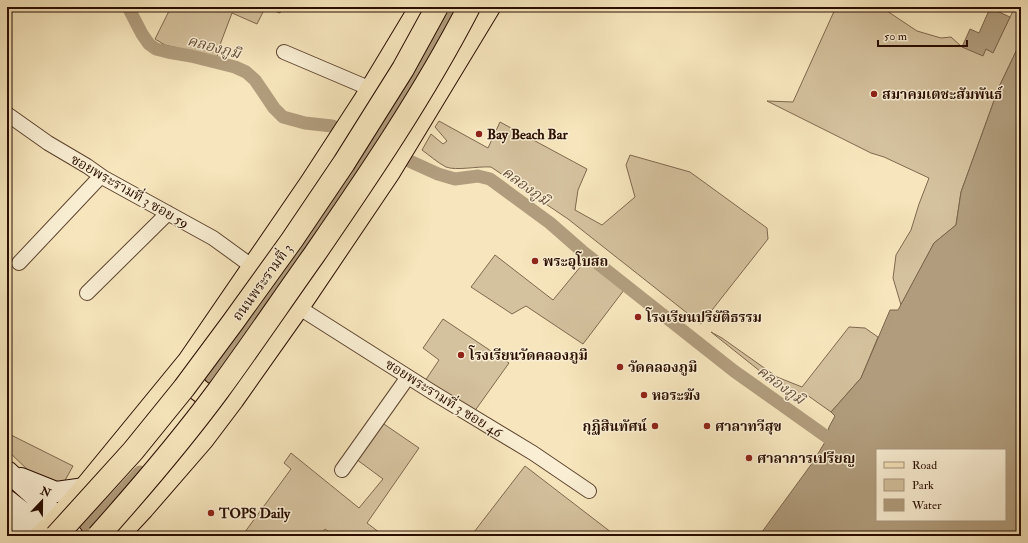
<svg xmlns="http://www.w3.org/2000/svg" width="1028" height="543" viewBox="0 0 1028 543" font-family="'IM FELL Double Pica','Noto Serif Thai',serif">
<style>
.green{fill:#d4c19d;stroke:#7f684e}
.water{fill:#b19d7d;stroke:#7b644b;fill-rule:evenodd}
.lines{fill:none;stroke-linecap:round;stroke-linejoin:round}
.canal{stroke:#b19d7d;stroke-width:13}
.street-casing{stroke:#5d442f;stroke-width:16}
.secondary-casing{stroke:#2a0e00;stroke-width:22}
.primary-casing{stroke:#2a0e00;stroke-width:24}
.street{stroke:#faefd4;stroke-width:14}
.secondary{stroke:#faefd4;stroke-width:20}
.primary{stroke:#f7e6bd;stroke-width:22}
.primary-bridge-casing{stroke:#2a0e00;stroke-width:24;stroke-linecap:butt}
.primary-bridge{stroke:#f7e6bd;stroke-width:22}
.poi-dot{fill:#8f2418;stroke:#faefd4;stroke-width:1.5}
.labels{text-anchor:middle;stroke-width:3;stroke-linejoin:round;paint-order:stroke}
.poi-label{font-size:14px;font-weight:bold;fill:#2a0e00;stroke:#faefd4;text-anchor:start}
.street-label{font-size:14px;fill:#2a0e00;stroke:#faefd4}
.water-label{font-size:15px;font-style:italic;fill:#674e38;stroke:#faefd4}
</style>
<rect width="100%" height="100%" fill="#f7e6bd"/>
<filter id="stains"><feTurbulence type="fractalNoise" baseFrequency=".005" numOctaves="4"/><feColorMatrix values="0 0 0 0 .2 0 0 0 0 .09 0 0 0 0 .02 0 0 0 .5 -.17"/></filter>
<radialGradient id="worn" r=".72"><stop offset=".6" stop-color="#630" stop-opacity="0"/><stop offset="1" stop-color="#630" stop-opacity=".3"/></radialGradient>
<path class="green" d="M171,7H283L280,13L265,8L257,24L232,13L221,42L217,57L165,45L155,39Z
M836,7H881L917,31L941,38L951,37L962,47L986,49L993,52L1013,11L1006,7H1021V41L999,87L961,192L956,225L934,243L901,305L893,278L896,255L911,230L919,204L929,178L884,157L871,153L767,101L793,102Z
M439,121L488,148L500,122L587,169L578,190L575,210L602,225L635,197L626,165L630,155L690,172L767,228L768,239L701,324L568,219L491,167C478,166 456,171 446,167C438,163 429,155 422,150L431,134L443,144L447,141L435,127Z
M495,255L553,300L586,260L624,290L583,344L526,306L512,314L471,287Z
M443,319L509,363L474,412L425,381L439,360L423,348Z
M849,327L865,328L878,337L861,378L831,412L807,395L800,403L711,332L722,338L777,377L802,387Z
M381,422L419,448L367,523L384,536H334L325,529L320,536H242L291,469L284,463L291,453L359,508L383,479L356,459Z
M7,433L73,466L63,484L31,473L7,450Z
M525,466L616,536H471Z"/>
<path class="water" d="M990,8L1010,17L993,53L986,49L983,56L962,47L970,29L979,33Z
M1021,41V536H759L813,462L825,442L829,427L835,416L831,412L861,378L890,310H898L934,243L956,225L961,192L999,87ZM877,450H1005V520H877Z"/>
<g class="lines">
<path class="canal" d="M128,7L142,34L149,44L156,49L168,52L191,56L235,67L246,72L255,80L274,108L283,117L305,123L332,126L438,174L455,179L478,176L490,179L550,223L582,251L734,371L841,447
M199,397C233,348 269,301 303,252C357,174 406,93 455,12
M80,536L140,472"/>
<defs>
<path id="street" d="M284,52L371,89
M7,114L48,143L87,166L104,178L213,238L253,267
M19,263L101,176
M87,293L168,213
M298,307L432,392L533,453L589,491
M342,470L408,377"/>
<path id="secondary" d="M7,471L59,518L73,536
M21,478L56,492L85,488
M7,500L46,530L56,536
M8,503C13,513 21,524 21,536"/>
<path id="primary" d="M189,361C190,366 190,372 191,377C196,396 215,399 232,399
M41,536L59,518L85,488L189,361L311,183L365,100L421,7
M117,536L143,508L202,440L233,399L298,307L389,172L489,7"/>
</defs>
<use href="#street" class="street-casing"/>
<use href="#secondary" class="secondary-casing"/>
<use href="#primary" class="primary-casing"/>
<use href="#street" class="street"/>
<use href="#secondary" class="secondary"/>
<use href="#primary" class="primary"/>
<defs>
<path id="primary-bridge" d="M56,536L133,451L184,388L233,322L292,240L344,163L403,69L437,7
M98,536C140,489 181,441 218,391C251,346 282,300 314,255C369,175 424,94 469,7"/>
</defs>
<use href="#primary-bridge" class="primary-bridge-casing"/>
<use href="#primary-bridge" class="primary-bridge"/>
</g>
<g class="poi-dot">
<circle cx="874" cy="94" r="4"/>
<circle cx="479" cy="134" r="4"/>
<circle cx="535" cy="261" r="4"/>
<circle cx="638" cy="317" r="4"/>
<circle cx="461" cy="355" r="4"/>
<circle cx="620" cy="367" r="4"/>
<circle cx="644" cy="395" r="4"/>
<circle cx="655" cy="426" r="4"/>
<circle cx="707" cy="426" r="4"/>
<circle cx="749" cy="458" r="4"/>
<circle cx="211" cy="513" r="4"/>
</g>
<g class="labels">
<g class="poi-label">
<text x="882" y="99">สมาคมเตชะสัมพันธ์</text>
<text x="487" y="139">Bay Beach Bar</text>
<text x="543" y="266">พระอุโบสถ</text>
<text x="646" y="322">โรงเรียนปริยัติธรรม</text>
<text x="469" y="360">โรงเรียนวัดคลองภูมิ</text>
<text x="628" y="372">วัดคลองภูมิ</text>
<text x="652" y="400">หอระฆัง</text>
<text x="647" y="431" text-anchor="end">กุฏิสินทัศน์</text>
<text x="715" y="431">ศาลาทวีสุข</text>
<text x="757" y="463">ศาลาการเปรียญ</text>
<text x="219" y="518">TOPS Daily</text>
</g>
<g class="street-label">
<text transform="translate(130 191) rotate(30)" y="5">ซอยพระรามที่ 3 ซอย 59</text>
<text transform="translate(262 282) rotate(-54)" y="5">ถนนพระรามที่ 3</text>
<text transform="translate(444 398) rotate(32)" y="5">ซอยพระรามที่ 3 ซอย 46</text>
</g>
<g class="water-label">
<text transform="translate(214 47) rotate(15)" y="5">คลองภูมิ</text>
<text transform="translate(526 186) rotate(36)" y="5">คลองภูมิ</text>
<text transform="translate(781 385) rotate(36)" y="5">คลองภูมิ</text>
</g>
</g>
<rect width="1028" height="543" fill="none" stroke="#f7e6bd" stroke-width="24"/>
<rect x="8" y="8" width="1012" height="527" fill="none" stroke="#2a0e00" stroke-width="2"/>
<rect x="12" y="12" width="1004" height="519" fill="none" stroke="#2a0e00"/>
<rect x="876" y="449" width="130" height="72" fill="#faefd4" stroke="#a7957f"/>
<rect x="884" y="462" width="20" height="6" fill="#f7e6bd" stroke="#a7957f"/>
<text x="912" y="469" font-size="12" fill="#2a0e00">Road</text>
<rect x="884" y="479" width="20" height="12" fill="#d4c19d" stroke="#a7957f"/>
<text x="912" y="489" font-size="12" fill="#2a0e00">Park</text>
<rect x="884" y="499" width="20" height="12" fill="#b19d7d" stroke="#a7957f"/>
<text x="912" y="509" font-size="12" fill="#2a0e00">Water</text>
<g transform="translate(42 501) rotate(22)" stroke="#faefd4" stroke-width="3" paint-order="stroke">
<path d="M0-3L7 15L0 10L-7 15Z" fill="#2a0e00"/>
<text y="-6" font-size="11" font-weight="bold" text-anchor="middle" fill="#2a0e00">N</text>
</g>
<path d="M878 40v6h89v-6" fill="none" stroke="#2a0e00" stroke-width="2"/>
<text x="884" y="40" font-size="12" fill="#2a0e00" stroke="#faefd4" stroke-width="3" paint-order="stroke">50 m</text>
<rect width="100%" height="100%" filter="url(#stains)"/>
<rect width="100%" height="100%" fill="url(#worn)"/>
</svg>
